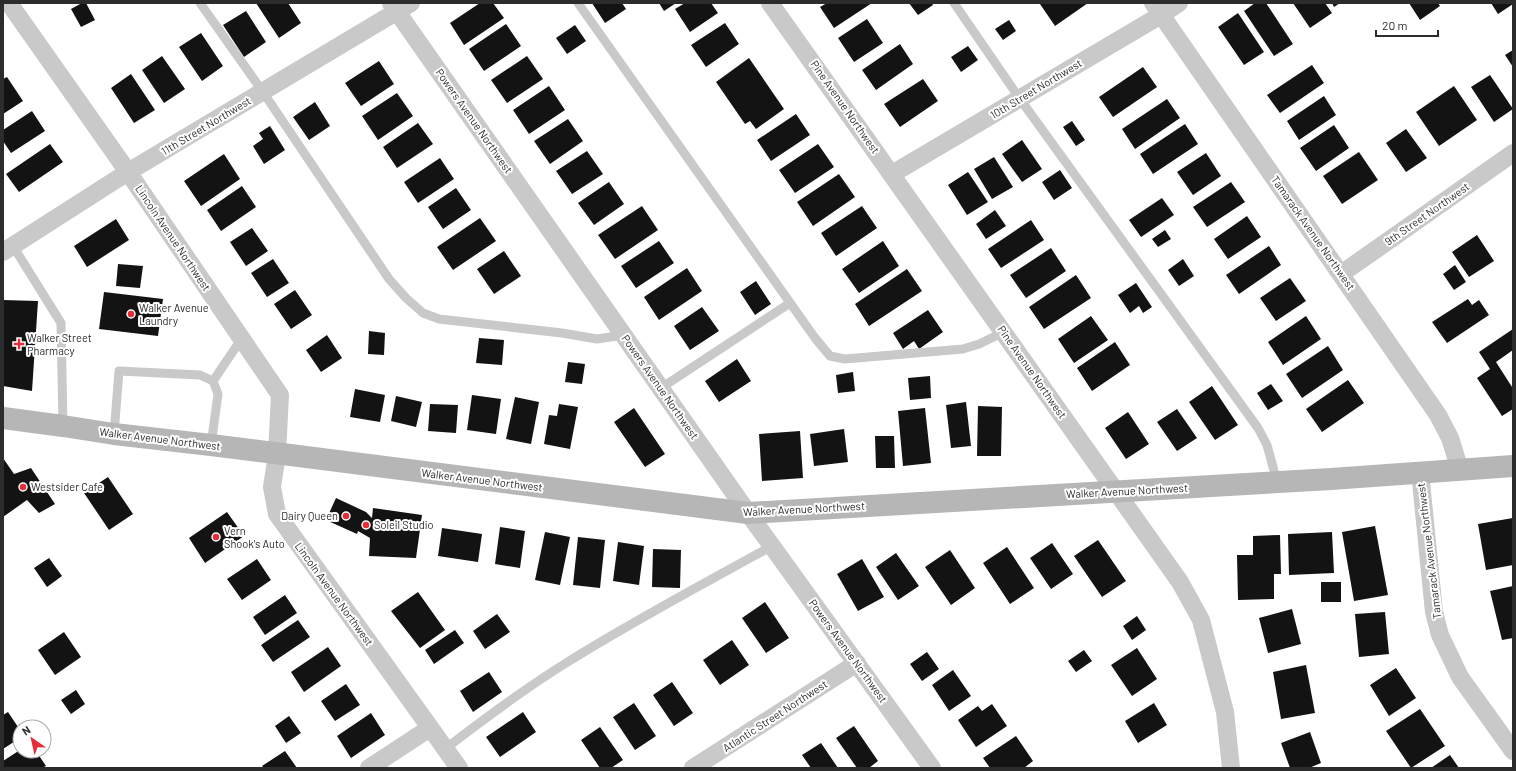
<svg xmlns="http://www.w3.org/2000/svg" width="1516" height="771" viewBox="0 0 1516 771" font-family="Barlow,sans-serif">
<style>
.building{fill:#131313}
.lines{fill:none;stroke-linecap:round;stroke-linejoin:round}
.lane{stroke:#c9c9c9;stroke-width:9}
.street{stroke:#c9c9c9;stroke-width:18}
.secondary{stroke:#b6b6b6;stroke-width:22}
.poi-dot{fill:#e42d39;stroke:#fff;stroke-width:1.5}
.labels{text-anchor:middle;stroke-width:4;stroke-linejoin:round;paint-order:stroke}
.street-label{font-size:11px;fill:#2c2c2c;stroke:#fff}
.poi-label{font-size:11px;fill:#2c2c2c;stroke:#fff;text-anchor:start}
</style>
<rect width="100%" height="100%" fill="#fff"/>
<path class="building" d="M82,3H86L95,20L81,27L71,9Z
M256,3H288L301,23L279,38Z
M480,3H493L504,18L464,45L450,23Z
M592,3H622L626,9L605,23Z
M659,3H676L664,11Z
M685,3H711L718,13L690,32L675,9Z
M827,3H872L834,28L820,7Z
M909,3H932L933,5L918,15Z
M1042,3H1088L1055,26L1040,4Z
M1255,3H1266L1293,44L1274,56L1244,11Z
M1293,3H1325L1332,13L1310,28Z
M1332,3H1340L1334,7Z
M1409,3H1438L1440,6L1420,20Z
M1491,3H1513V4L1498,14Z
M246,11L266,42L244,57L223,25Z
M1238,13L1264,52L1244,65L1218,27Z
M867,19L883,43L854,62L838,38Z
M1009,20L1016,31L1003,40L995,29Z
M725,23L739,44L706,67L691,45Z
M506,24L521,46L484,71L469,49Z
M575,25L586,41L567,54L556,38Z
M201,33L223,66L202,81L179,47Z
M900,44L913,64L876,90L862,70Z
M968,46L978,60L961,72L951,57Z
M1513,50V67L1505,55Z
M162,56L185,89L164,103L142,70Z
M527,56L543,79L507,103L491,80Z
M749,58L784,109L756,129L750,121L745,124L716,82Z
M379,61L394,84L361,106L345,83Z
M1312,65L1324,83L1280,113L1267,95Z
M1143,67L1157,87L1113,117L1099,97Z
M131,74L155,110L134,123L111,88Z
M1490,75L1513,109L1494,122L1471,87Z
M7,77L23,101L3,114V79Z
M923,79L938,101L900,127L884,104Z
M549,86L565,110L529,134L513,110Z
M1454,86L1477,120L1439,146L1416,112Z
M397,93L413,116L378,140L362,116Z
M1324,96L1336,115L1299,140L1287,121Z
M1167,99L1180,118L1135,149L1122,129Z
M315,102L330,126L309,140L293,117Z
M32,111L45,131L11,153L3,141V130Z
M796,114L810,135L771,161L757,140Z
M568,119L583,141L550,164L534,141Z
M1072,121L1085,140L1076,146L1063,127Z
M418,123L433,144L397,168L383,147Z
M1185,124L1198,144L1153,174L1140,154Z
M1334,125L1349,148L1316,171L1300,148Z
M270,126L285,150L264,164L253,146L263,139L259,133Z
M1406,129L1427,158L1406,172L1386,143Z
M1022,140L1042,169L1022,182L1002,154Z
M50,144L63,162L19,192L6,174Z
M818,144L834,167L795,193L779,170Z
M587,151L603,174L572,194L556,171Z
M1359,152L1378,180L1342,204L1323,176Z
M1206,153L1221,176L1193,195L1177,172Z
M224,154L240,179L201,206L184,181Z
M994,157L1013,187L992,199L974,169Z
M440,158L454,179L418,203L404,182Z
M1060,170L1072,188L1054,200L1042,182Z
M968,172L988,202L967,215L948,185Z
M839,174L855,197L813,226L797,202Z
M609,182L624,204L594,225L578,203Z
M1231,182L1245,202L1207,227L1193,207Z
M242,186L256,207L221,231L207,210Z
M456,188L471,210L443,229L428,207Z
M1162,198L1174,215L1141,237L1129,220Z
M642,206L658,230L615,259L598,235Z
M862,206L877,228L836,256L821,233Z
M995,210L1006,226L986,239L976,224Z
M1247,216L1261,237L1228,259L1214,239Z
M480,218L496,241L453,270L437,247Z
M116,219L129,240L87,267L74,246Z
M1031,220L1044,240L1001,268L988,249Z
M252,228L268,251L246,266L230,242Z
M1165,230L1171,239L1158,247L1152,239Z
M1477,235L1494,261L1469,277L1452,252Z
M659,241L674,263L636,288L621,266Z
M883,241L899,266L859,293L842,269Z
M1269,246L1281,265L1239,294L1226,275Z
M1051,248L1066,271L1026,298L1010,275Z
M504,251L521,276L494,294L477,269Z
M273,259L289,283L267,297L251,273Z
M1183,259L1194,276L1179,286L1168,270Z
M118,264L143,266L140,288L116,286Z
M1455,265L1466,282L1454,290L1443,274Z
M687,268L702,291L659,320L644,297Z
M907,269L922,291L869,326L855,304Z
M1076,275L1091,298L1044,329L1029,307Z
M1290,278L1306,301L1276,321L1260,298Z
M756,281L771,304L755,315L740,292Z
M1136,283L1152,307L1143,313L1139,306L1130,313L1118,295Z
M295,290L312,315L291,329L274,304Z
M104,292L163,299L158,336L99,329Z
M1468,299L1472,305L1479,300L1489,315L1447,343L1432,322Z
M3,300L38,301L32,391L3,386Z
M702,307L719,331L690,350L674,326Z
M928,310L943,332L919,349L914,341L903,349L893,333Z
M1091,316L1108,340L1074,363L1058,339Z
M1306,316L1321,339L1283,365L1268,342Z
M1513,329V350L1496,362L1512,387L1513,386V409L1502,416L1477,378L1490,369L1479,352Z
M369,331L385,333L384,355L368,354Z
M327,335L342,358L321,372L306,350Z
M479,338L504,340L502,365L476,363Z
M1115,342L1130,365L1092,391L1077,368Z
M1328,346L1343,370L1302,398L1286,374Z
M737,359L751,381L719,402L705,381Z
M568,362L585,364L582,384L565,382Z
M853,372L855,391L838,393L836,375Z
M930,376L931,398L910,400L908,378Z
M1348,380L1364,403L1322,432L1306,409Z
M1271,384L1283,401L1268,410L1257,393Z
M1212,386L1238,425L1215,440L1189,402Z
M355,389L385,395L380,422L350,417Z
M472,395L501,399L496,434L467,430Z
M396,396L422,402L416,427L391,421Z
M515,397L539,402L531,444L506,439Z
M966,402L971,446L951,448L946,405Z
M430,404L458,405L456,433L428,431Z
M559,404L578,407L570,449L544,444L549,415L557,416Z
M978,406L1002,407L1001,456H977Z
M634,408L665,454L645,467L614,422Z
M925,408L931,463L903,466L898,411Z
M1177,409L1197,438L1177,451L1157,422Z
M1128,412L1149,444L1126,459L1105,428Z
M844,429L848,462L814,466L810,434Z
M800,431L803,478L762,481L759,434Z
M875,436H894L895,468H876Z
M3,458L14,474L31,468L55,504L39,513L27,500L3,517Z
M108,477L133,514L109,530L84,493Z
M336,498L366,512L372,518L373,508L422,515L416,558L369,556L370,538L358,531L357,534L326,520Z
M227,512L244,536L205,563L189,538Z
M1513,518V565L1486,570L1478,524Z
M1375,526L1388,595L1354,601L1342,532Z
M500,527L525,531L520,568L495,564Z
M442,528L482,534L478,562L438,556Z
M545,532L570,537L560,585L535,580Z
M1332,532L1334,573L1289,575L1288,534Z
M1280,535L1281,574H1274V599L1238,600L1237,555H1253V536Z
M578,537L605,540L600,588L573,585Z
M1098,540L1126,581L1102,597L1074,556Z
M618,542L644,546L639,585L613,581Z
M1052,543L1073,574L1051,589L1030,558Z
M1007,547L1034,588L1010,604L983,563Z
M653,549L681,550L680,588L652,587Z
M950,550L975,588L951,605L925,567Z
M896,553L919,586L898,600L876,567Z
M49,558L62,576L47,587L34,568Z
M257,559L271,580L242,600L227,579Z
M862,559L884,597L858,611L837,574Z
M1321,582H1341V602H1321Z
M1513,586V638L1502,640L1490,591Z
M418,592L445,630L420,648L391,611Z
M285,595L297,613L265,635L253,617Z
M765,602L789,638L766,653L742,618Z
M1292,609L1301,644L1268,653L1259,618Z
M1385,612L1389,654L1359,657L1355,614Z
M497,614L510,632L485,649L473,631Z
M1137,616L1146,630L1132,640L1123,626Z
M298,620L310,637L273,662L261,645Z
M455,630L464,643L434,664L425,650Z
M64,632L81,657L55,675L38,650Z
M732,640L749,665L720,685L703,660Z
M328,647L341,666L304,692L291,672Z
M1137,648L1157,679L1132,696L1111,665Z
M1084,650L1092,661L1076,672L1068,661Z
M927,652L939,669L922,681L910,664Z
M1306,665L1315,713L1281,719L1273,672Z
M1396,668L1416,698L1389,716L1370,685Z
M953,670L971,696L949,711L932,685Z
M489,672L502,692L473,712L460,691Z
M672,682L693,713L674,726L653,695Z
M346,684L360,705L335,721L321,701Z
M76,690L85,704L71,714L61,700Z
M634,703L656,736L635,750L613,717Z
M1154,703L1167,725L1138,743L1125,721Z
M992,704L1007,726L976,747L958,720L978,706L982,711Z
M1420,709L1445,746L1411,768L1386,731Z
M8,712L20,730V738L3,749V715Z
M523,712L536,732L500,757L486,737Z
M371,713L385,735L351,758L337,736Z
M289,716L301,733L286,743L275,726Z
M854,726L878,761L869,768H857L836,738Z
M600,727L623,760L611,768H600L581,740Z
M1310,732L1321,763L1309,768H1290L1281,743Z
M1016,736L1033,761L1024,768H990L983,758Z
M821,743L838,768H811L802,755Z
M20,750V751H36L46,766L42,768H3V761Z
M285,751L297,768H264L262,766Z
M1450,755L1459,768H1431Z"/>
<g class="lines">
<path class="lane" d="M200,3L263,92L389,279L406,298L423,313L439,319L562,333L597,339L623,335
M578,3L815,338L830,356L845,359L963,349L979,344L1004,332
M954,3L1020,99L1258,428L1267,445L1277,482
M13,246L61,323L63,426
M213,381L242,338
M661,388L790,303
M114,434L119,371L200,375L213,381L218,394L211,445
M445,749C484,719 524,689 566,663C633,621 703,584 772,546"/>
<path class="street" d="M9,3L128,172L280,395L277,454L272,487L277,514L459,768
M391,3L748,513L932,768
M770,3L1180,582L1201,620L1225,712L1231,768
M1153,3L1438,415L1450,438L1460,470
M892,174L1161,15L1179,3
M3,252L128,172L411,3
M1341,274L1513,153
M1420,472L1434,612L1440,635L1460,677L1513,751
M369,768L430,728
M693,768L857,663"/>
<path class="secondary" d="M3,418L63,426L114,434L211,445L748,513L1331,479L1513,466"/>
</g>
<g class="poi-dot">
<circle cx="131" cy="314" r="4"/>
<path d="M17 338h4v4h4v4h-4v4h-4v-4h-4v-4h4z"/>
<circle cx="23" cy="487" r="4"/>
<circle cx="346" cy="516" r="4"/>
<circle cx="366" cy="525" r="4"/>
<circle cx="216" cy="537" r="4"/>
</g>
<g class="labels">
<g class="street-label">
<text transform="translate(1036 89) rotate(-31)" y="4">10th Street Northwest</text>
<text transform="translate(845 107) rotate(55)" y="4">Pine Avenue Northwest</text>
<text transform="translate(474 121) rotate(55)" y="4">Powers Avenue Northwest</text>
<text transform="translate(206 126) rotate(-31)" y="4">11th Street Northwest</text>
<text transform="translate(1427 214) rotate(-35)" y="4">9th Street Northwest</text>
<text transform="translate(1313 233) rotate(55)" y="4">Tamarack Avenue Northwest</text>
<text transform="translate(173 238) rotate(56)" y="4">Lincoln Avenue Northwest</text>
<text transform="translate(1032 372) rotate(55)" y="4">Pine Avenue Northwest</text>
<text transform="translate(660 387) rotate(55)" y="4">Powers Avenue Northwest</text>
<text transform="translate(160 439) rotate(7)" y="4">Walker Avenue Northwest</text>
<text transform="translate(482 480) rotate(7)" y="4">Walker Avenue Northwest</text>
<text transform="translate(1127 491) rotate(-3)" y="4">Walker Avenue Northwest</text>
<text transform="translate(804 509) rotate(-3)" y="4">Walker Avenue Northwest</text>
<text transform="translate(1429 551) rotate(-97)" y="4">Tamarack Avenue Northwest</text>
<text transform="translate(334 594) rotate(54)" y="4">Lincoln Avenue Northwest</text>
<text transform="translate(848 651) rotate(54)" y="4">Powers Avenue Northwest</text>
<text transform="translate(775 716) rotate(-33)" y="4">Atlantic Street Northwest</text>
</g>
<g class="poi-label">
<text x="139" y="312">Walker Avenue<tspan x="139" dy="13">Laundry</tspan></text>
<text x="27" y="342">Walker Street<tspan x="27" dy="13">Pharmacy</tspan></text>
<text x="31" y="491">Westsider Cafe</text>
<text x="338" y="520" text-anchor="end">Dairy Queen</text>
<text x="374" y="529">Soleil Studio</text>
<text x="224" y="535">Vern<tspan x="224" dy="13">Shook's Auto</tspan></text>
</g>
</g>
<rect width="1516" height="771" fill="none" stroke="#2c2c2c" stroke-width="8"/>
<g transform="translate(32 739) rotate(326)"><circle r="19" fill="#ffffff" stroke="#ababab"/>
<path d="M0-3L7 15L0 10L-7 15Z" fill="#e42d39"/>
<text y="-6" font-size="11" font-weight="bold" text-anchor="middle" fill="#2c2c2c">N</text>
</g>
<path d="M1376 30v6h62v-6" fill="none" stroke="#2c2c2c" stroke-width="2"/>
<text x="1382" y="30" font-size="12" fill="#2c2c2c" stroke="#ffffff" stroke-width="3" paint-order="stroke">20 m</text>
</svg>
